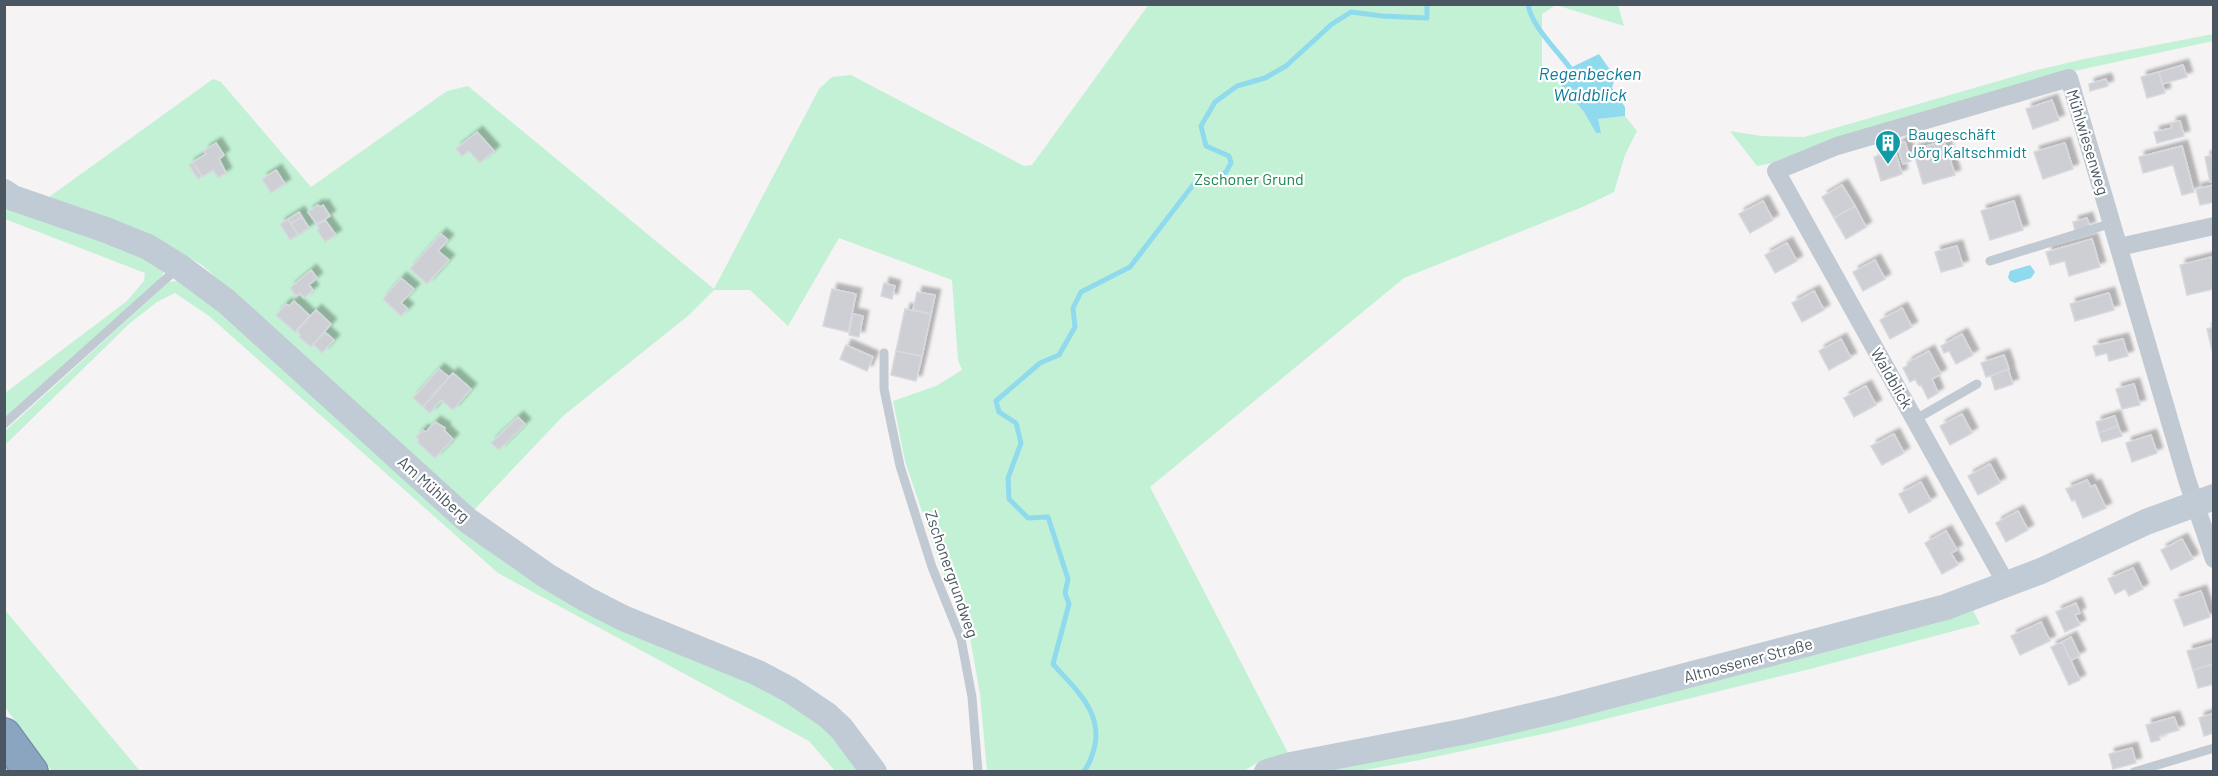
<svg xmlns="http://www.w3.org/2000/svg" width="2218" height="776" viewBox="0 0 2218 776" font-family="Barlow,sans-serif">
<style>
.green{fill:#c3f1d5}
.water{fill:#90daee}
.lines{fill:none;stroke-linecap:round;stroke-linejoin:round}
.stream{stroke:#90daee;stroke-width:5}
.building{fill:#cdcfd5;stroke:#d7d9de;stroke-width:1.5;filter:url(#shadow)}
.highway-casing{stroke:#7690ad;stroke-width:36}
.lane{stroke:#c1cad2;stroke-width:9}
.street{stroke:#c1cad2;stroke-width:18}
.secondary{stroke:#c1cbd6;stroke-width:26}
.highway{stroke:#8ba5c1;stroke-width:33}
.labels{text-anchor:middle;stroke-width:4.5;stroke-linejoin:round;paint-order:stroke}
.culture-label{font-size:16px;fill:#0d838f;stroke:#fff;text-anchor:start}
.street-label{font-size:16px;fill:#4a5661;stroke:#fff}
.park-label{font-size:16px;fill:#17864f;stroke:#fff}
.water-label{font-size:18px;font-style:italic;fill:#0c7c9b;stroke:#fff}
</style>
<defs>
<filter id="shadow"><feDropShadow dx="5.5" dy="-5.5" stdDeviation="1.5" flood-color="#0004"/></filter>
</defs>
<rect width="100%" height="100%" fill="#f5f3f3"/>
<path class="green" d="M1149,4L1618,5L1624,26L1556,5L1542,14V64L1584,112L1596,133L1598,119L1625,116L1637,131L1625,155L1614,192L1585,206L1404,278L1150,487L1288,753L1262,760L1242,772L987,771L980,694L970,637L940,565L905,461L893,401L936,386L962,370L958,360L952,280L839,238L788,326L750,290H714L689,315L563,416L471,513L312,364L202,265L141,232L49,197L213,79L221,82L311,187L447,91L468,86L714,289L819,89L832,77L851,75L1024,166L1032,165Z
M2213,34V41L2074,71L1793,159L1757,166L1730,131L1761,136L1804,137L2033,71L2084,59Z
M4,201L164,266L163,274L158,282L5,418V393L127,301L144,281L145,273L5,219Z
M185,280L464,529L804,708L866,771H835L809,741L498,573L209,316L175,293L157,302L130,323L5,445V431L169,282Z
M1971,606L1980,624L1810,669L1552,732L1420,760L1359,771L1296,772Z
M4,609L135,765L140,771H52L5,707Z"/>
<path class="water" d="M1599,54L1615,77L1612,88L1625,107V116L1598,119L1601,133H1596L1584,112L1559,83L1570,68Z
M2030,265L2035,272L2031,278L2015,283L2010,281L2008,277L2010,271Z"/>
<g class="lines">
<path class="stream" d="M1528,4C1531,26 1557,50 1570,68
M1083,772C1088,767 1090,762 1092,755C1107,716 1077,691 1053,664L1069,604L1065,593L1068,579L1048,517L1028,518L1009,499L1008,478L1021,443L1016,423L999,412L996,401L1040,363L1059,355L1075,327L1073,308L1081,292L1130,267L1193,185L1214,179L1226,172L1231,163L1229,156L1206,146L1201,126L1215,102L1237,86L1265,78L1286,66L1332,24L1351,12L1382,16L1427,18V4"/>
</g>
<path class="building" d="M2183,65L2187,77L2162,84L2159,72Z
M2159,72L2165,93L2147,98L2141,77Z
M2106,79L2108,86L2090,91L2089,84Z
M2052,100L2059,120L2033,129L2026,109Z
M2180,121L2184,136L2157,143L2154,132L2172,128L2171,123Z
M477,132L494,151L480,163L469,151L462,156L456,149Z
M1944,141L1955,175L1923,184L1913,150Z
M1905,142L1911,161L1903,164L1897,145Z
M216,143L224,155L219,159L226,173L218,178L213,170L202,177L193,162L206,154L204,151Z
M2065,143L2073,169L2043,179L2034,152Z
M2182,146L2194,192L2182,195L2173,165L2143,173L2139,157Z
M1895,150L1902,174L1881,181L1874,157Z
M2214,155V181L2210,182L2205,157Z
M193,162L202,176L198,179L189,165Z
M276,170L285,184L271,193L262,179Z
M1842,185L1855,206L1834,218L1822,197Z
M2214,185V202L2200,205L2196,189Z
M1763,201L1773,220L1750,233L1739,214Z
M2014,201L2023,230L1990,240L1981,211Z
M318,205L320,207L323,205L330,216L317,224L308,212Z
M1855,206L1866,227L1846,239L1834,218Z
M299,212L302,217L291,224L288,219Z
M302,217L309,228L298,235L291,224Z
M2087,218L2090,227L2075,231L2073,222Z
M288,219L298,235L290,240L280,224Z
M325,220L336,235L325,242L317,230L319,229L317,225Z
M441,234L448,240L438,251L449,260L427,284L410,269Z
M2092,239L2100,267L2069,276L2065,261L2050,265L2046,252Z
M1787,243L1797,261L1775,273L1765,255Z
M1957,246L1963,266L1941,272L1935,252Z
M2212,257L2214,289L2187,295L2180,265Z
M1875,260L1885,279L1863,291L1853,272Z
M311,270L317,278L309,285L313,290L304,298L300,293L296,296L290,288Z
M401,278L414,289L401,303L408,309L401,316L383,299Z
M884,283L895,286L892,299L881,296Z
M832,289L856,294L848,332L823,326Z
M1814,291L1824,310L1802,322L1792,303Z
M917,292L935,295L931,314L913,310Z
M2109,293L2114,310L2075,321L2070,304Z
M294,301L310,316L295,332L276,315L286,304L289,306Z
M1902,308L1912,327L1890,339L1880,320Z
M905,309L931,314L922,356L896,351Z
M316,310L331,324L311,347L299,337L301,335L297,331Z
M853,314L863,316L859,337L849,335Z
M2214,327V350H2212L2207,329Z
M325,332L334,340L322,353L313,344Z
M1962,334L1973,355L1956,364L1949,351L1944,353L1941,346Z
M1841,339L1851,358L1829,370L1819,351Z
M2123,339L2128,356L2109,361L2107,353L2096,356L2093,346Z
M846,345L873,357L867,371L840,359Z
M896,351L922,356L916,381L891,375Z
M1929,351L1941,374L1932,379L1938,393L1928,399L1921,385L1919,386L1915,379L1910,382L1903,368L1908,365L1907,363Z
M2004,355L2009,369L1986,377L1981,363Z
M439,369L449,377L423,407L413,398Z
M2008,369L2013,384L1995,390L1991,376Z
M453,373L471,389L453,410L441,400L430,413L423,407Z
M2134,384L2140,405L2122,409L2116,389Z
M1866,386L1876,405L1854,417L1844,398Z
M1962,414L1972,433L1950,445L1940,426Z
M2115,416L2118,426L2099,433L2096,422Z
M518,417L525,424L499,450L491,443Z
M435,422L445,428L444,430L453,439L435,458L417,442L419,440L416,437L423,430L426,432Z
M2118,426L2122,436L2102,442L2099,433Z
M1894,434L1904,453L1882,465L1871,446Z
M2151,435L2157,453L2132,462L2126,443Z
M1990,464L2000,483L1978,495L1968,476Z
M2087,480L2091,487L2095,485L2106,508L2083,518L2075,500L2072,501L2066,489Z
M1921,482L1931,501L1909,513L1899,494Z
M2018,511L2028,530L2006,542L1996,523Z
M1946,531L1957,550L1951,553L1958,565L1942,574L1925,543Z
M2182,539L2193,559L2171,570L2161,550Z
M2133,568L2143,589L2129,596L2125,589L2115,594L2108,579Z
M2201,591L2210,617L2184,626L2174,600Z
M2076,603L2080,613L2075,615L2080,625L2065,632L2056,612Z
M2041,622L2050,641L2020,655L2011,636Z
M2071,637L2080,656L2071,660L2062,642Z
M2062,642L2080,680L2069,685L2051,647Z
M2212,644L2214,664L2193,670L2187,651Z
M2214,664V684L2198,688L2193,670Z
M2214,713V733L2204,736L2199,718Z
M2174,717L2179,730L2159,736L2160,740L2151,742L2146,725Z
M2132,748L2136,763L2113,769L2109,754Z"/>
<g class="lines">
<defs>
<path id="highway" d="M4,735L31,772"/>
</defs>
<use href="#highway" class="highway-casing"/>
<path class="lane" d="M1990,261L2112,223
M884,353V389L900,466L932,567L961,639L972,697L978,772
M1916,419L1977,384
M4,424L179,267
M2134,772L2214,748"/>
<path class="street" d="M2119,247L2214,226
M2007,585L1776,171L1837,146L2069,78L2187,480L2214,559"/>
<path class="secondary" d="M4,192L13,198L106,230L148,247L180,267L227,302L467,520L547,576L586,599L623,618L758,673L790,690L827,715L841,728L874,772
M1267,772L1291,765L1467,731L1556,710L1946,607L2041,571L2146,522L2214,497"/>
<use href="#highway" class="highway"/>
</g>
<defs>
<symbol id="building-pin" viewBox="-11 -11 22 30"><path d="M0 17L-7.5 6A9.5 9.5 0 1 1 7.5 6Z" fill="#0f9aa8" stroke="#fff"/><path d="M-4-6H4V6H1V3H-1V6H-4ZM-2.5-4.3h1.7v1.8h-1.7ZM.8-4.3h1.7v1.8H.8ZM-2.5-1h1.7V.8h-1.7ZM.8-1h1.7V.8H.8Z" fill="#fff"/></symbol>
</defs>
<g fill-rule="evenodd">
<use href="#building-pin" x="1873" y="128" width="30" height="40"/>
</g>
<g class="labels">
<g class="culture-label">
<text x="1908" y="140">Baugeschäft<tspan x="1908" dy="18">Jörg Kaltschmidt</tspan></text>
</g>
<g class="street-label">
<text transform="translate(2088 142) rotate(73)" y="6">Mühlwiesenweg</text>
<text transform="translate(1892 378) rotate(60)" y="6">Waldblick</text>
<text transform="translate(434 489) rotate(42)" y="6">Am Mühlberg</text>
<text transform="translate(952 574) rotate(71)" y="6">Zschonergrundweg</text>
<text transform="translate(1748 660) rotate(-15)" y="6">Altnossener Straße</text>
</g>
<g class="park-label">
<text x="1249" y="185">Zschoner Grund</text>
</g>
<g class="water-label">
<text x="1590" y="80">Regenbecken<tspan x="1590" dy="21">Waldblick</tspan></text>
</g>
</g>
<rect width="2218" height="776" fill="none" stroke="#4a5661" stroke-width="12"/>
</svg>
